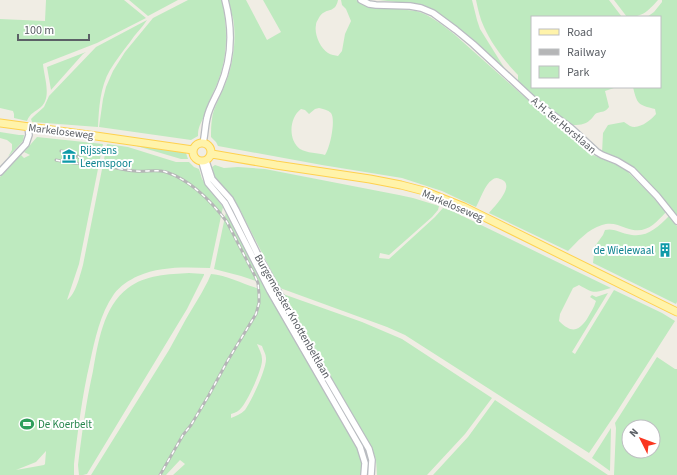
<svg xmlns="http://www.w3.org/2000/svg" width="677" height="475" viewBox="0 0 677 475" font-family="'Source Sans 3',sans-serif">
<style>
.green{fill:#beeabf;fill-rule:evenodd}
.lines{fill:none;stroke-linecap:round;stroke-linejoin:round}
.minor-casing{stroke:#b9bcc1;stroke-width:8}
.major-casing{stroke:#ffd14e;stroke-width:9}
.minor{stroke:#fff;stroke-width:5.5}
.major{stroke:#fff3aa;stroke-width:7}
.rail-casing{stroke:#b5b6b7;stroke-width:3}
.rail{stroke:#fff;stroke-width:1.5;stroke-dasharray:4.5;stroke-linecap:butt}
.labels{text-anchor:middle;stroke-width:4;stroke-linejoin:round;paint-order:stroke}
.street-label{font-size:11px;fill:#5c6066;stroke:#fff}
.culture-label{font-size:11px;fill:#0d838f;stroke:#fff;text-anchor:start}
.leisure-label{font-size:11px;fill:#27864d;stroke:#fff;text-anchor:start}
</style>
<rect width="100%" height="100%" fill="#f0ede4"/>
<path class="green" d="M46,0H124L146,18L97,43L43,64C44,77 52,97 41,107C35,112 30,113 27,121L14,118V114L13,111L0,108V19L45,21Z
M129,0H178L148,16Z
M188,0H222C228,28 228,58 217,84C214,91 211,97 208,104C207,108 206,112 204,116C201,124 198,126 198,136L191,140L99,127L103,99L106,87L113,71L125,52L153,18Z
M227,0H246L267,40L281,32L263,0H338C335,14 327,7 320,16C319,18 316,22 316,25C314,34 320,48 328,53C331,55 335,55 338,56L342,51L345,34L351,21L346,9L342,5L341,0H356L372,6L416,11C431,15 442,25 454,34L537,108L593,155L617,165L627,171L650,194L666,212C654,225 645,235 626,228C618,225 611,222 602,225C588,229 577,242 568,251L489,213C495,206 517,184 500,179C497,177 494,178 492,180C485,184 480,200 476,207L442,191L402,178L322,165L218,146L216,142L211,137C211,131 211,125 212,119C213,108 220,98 224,87C233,67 237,39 233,18C231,12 229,6 227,0ZM319,108C323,109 328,110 331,113C336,120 330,148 325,155C319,153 306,153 300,149C288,140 289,118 301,109L305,110L309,114L315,109Z
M379,0H472L477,20L480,29L505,69C490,56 474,42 458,29C447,19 436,10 422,5Z
M476,0H609L622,17H532V87H617L605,91L609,107C604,113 603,111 597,113C594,114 593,118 590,120C585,125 578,125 571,125L539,102L518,81V75C506,63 491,43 484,27C480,19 478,9 476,0Z
M614,0H658C648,11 643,17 627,17Z
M662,0H677V216L651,187L637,172L602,153L603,133L608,125L624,122C626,123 628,125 630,126C639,130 651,120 656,114L655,109C638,105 637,104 633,87H660V17H647L654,12L662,2Z
M147,20C142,28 135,34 130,42C123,51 116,60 110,70C100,87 99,108 98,127L32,122L31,119L34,116L44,107L49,96L96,47Z
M86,52L83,54L51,90L47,67Z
M0,132L19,135H24L23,141L8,157L12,150V144L7,140L0,138Z
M37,137L103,144L79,264L67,300C76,294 80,275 83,265L107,144L128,147L176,162H189L194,167L199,169L202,179L223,207L210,268C186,267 160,266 138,276C129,280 120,286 114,294C100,314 95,339 90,362C82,396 78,430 74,464V475H0V177L21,155L24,158L30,155L24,152ZM46,451L45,464L44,465L16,470L36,462Z
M130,144L177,151L186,153L188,159H181Z
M215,165L224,168L238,167L265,169L399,195L413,198L439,206L438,210L432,217L389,255L380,253L379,258L389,259L435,217L443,208L452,211L611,288C593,293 595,294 579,285L573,288L560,314L559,321C571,333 578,332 587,319C590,313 594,308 596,301L590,297L592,295L596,297L608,293L572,352L575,354L614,290L662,313L675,321L616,413L589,453L405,335L387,327L280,288L239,208L227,191L215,179L212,167Z
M226,212L263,284L362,455L363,475H173L185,464L180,460L166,475H91L169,350L186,319L201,294L208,281L211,274C227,275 242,284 257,288L259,282L241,276L214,269ZM257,344L262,346C263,350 266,354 266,358C267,368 251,402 245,410C241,414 236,416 231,418V414C235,413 239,411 242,407C248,400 263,368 262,359C262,354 259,349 257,344Z
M669,216L677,226V302L676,304L593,263L595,246L603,235L605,230C613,228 619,232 627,234C646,239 657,228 669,216Z
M189,273L204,274V275L187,309L87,474L83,475H79L78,465C82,433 86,402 93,371C98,343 103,307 128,288C145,275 169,274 189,273Z
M283,294L362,322L402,339L492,398L465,434L427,475H377L376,460L373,451Z
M657,357L675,369H677V475H614L616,428L615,423ZM629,427H653V451H629Z
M495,400L608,475H433L468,437Z
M340,401L370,457L369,475H365L366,465L336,403Z
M611,428L610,471L592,458Z"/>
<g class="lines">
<defs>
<path id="minor" d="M361,0L369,4L376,5L410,6L421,8L433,13L456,30L473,44L538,104L571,128L597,152L602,155L617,161L632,170L657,196L677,221
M203,143C205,135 205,126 207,118C209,107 216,97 220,87C232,59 233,30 225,0
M206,161L212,179L230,199L236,210L257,253L297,326L369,449L372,460L371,475
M202,162L208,183L225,203L270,291L360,447L365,463L364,475
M0,172L26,144L29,135L28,127"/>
<path id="major" d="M0,123L96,136L193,150
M193 152a9 9 0 1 1 18 0a9 9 0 1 1-18 0Z
M212,154L276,165L370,179L401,185L424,191L464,207L677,312"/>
</defs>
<use href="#minor" class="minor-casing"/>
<use href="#major" class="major-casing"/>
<use href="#minor" class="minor"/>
<use href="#major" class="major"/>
<defs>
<path id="rail" d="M61,151C76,153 77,155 87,165
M56,160C65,162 74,163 83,164C89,165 95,165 102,166C113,167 124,170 135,171C145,172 157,169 166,172C190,180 212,202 227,222L255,276L258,283L259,294V303L256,314L228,360L209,395L191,425L183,435L160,475"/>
</defs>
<use href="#rail" class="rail-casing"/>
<use href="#rail" class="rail"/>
</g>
<defs>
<symbol id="museum-bare" viewBox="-9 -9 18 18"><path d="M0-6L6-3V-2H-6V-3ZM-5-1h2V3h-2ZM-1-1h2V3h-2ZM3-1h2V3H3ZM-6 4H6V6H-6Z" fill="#0f9aa8" stroke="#fff" stroke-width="2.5" paint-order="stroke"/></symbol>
<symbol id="building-bare" viewBox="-9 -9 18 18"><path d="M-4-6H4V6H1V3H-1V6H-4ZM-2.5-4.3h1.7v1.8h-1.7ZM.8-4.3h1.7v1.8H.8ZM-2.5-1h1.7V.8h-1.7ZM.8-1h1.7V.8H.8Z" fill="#0f9aa8" stroke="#fff" stroke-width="2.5" paint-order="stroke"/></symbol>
<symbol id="stadium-bare" viewBox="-9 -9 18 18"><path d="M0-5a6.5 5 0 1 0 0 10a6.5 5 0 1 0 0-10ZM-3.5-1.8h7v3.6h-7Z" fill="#2e9e5b" stroke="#fff" stroke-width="2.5" paint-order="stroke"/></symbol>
</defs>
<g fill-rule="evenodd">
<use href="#museum-bare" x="59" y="146" width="20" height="20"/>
<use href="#building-bare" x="655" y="240" width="20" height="20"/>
<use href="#stadium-bare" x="17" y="414" width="20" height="20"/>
</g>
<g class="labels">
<g class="street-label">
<text transform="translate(564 125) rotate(40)" y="4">A.H. ter Horstlaan</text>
<text transform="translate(61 131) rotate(7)" y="4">Markeloseweg</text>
<text transform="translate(453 205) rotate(23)" y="4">Markeloseweg</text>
<text transform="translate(293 316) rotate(60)" y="4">Burgemeester Knottenbeltlaan</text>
</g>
<g class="culture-label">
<text x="80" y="154">Rijssens<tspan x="80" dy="13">Leemspoor</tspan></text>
<text x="654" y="254" text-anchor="end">de Wielewaal</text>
</g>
<g class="leisure-label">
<text x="38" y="428">De Koerbelt</text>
</g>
</g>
<rect x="531" y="16" width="130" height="72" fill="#ffffff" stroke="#bebfc2"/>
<rect x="539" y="29" width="20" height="6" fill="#fff3aa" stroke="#bebfc2"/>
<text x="567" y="36" font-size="12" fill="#5c6066">Road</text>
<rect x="539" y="49" width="20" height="6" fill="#b5b6b7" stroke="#bebfc2"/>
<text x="567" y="56" font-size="12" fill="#5c6066">Railway</text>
<rect x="539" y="66" width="20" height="12" fill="#beeabf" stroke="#bebfc2"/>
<text x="567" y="76" font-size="12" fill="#5c6066">Park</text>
<g transform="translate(641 439) rotate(312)"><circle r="19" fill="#ffffff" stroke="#bebfc2"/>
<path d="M0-3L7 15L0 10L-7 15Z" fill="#fa3620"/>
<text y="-6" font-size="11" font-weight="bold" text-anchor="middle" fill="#5c6066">N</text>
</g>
<path d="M18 34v6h71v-6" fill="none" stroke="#5c6066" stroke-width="2"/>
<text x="24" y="34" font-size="12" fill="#5c6066" stroke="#ffffff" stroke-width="3" paint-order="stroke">100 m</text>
</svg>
